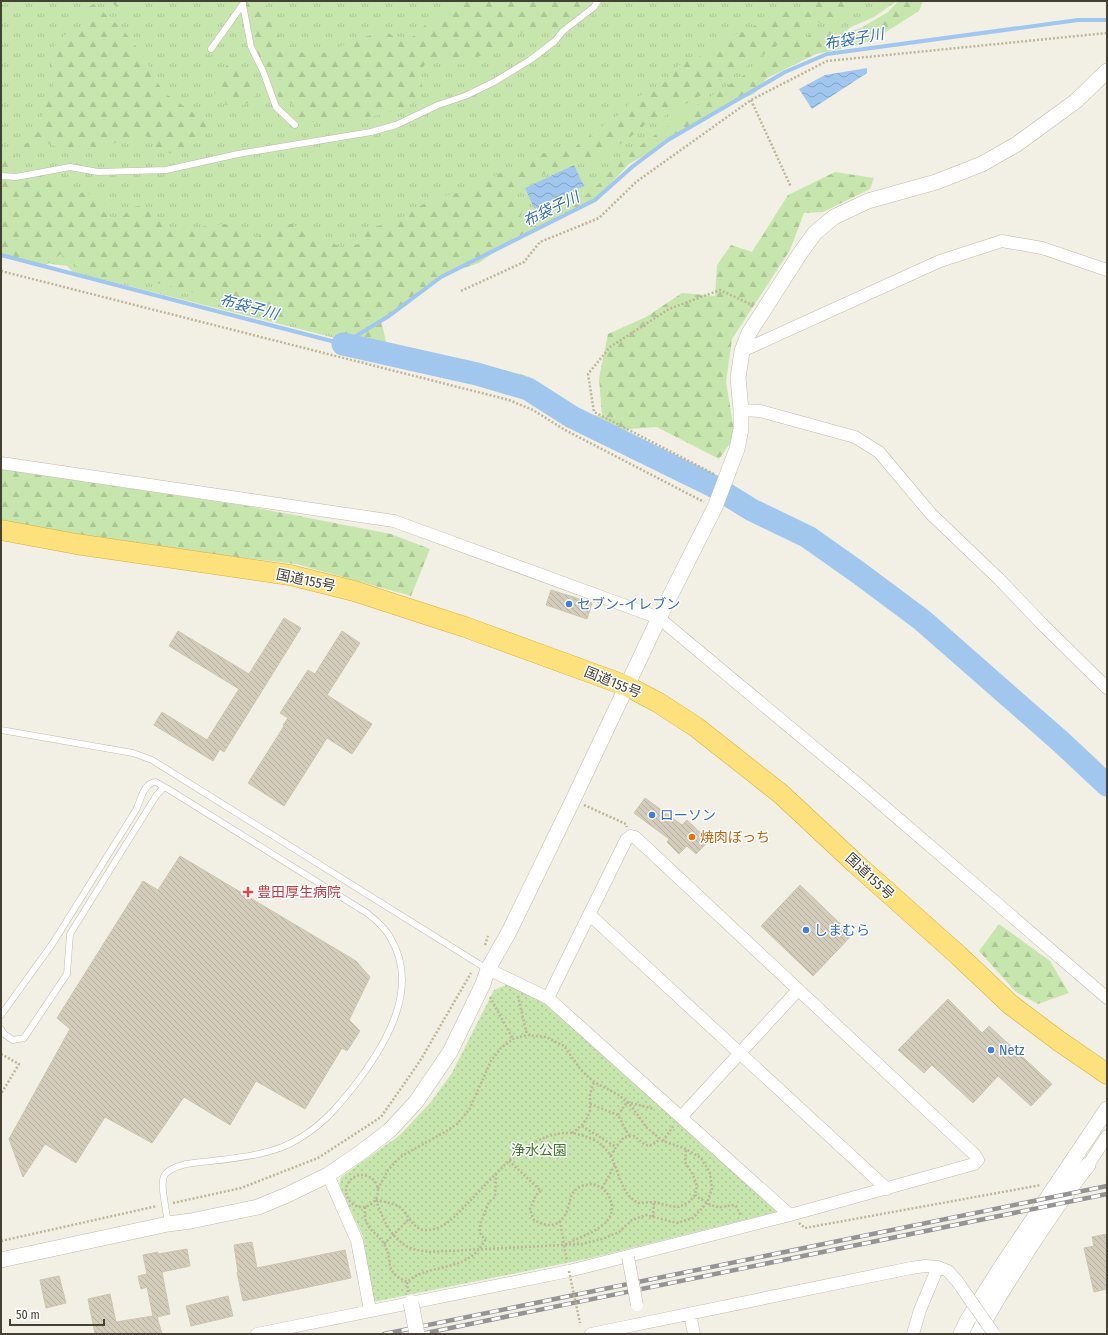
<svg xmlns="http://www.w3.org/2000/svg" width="1108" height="1335" viewBox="0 0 1108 1335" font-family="'Fira Sans Condensed','Noto Sans JP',sans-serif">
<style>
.grass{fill:url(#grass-tufts)}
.forest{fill:url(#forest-firs)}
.park{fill:url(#park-dots)}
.water{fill:url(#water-waves)}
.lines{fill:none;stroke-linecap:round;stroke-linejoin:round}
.stream{stroke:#a1c7ef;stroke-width:4}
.river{stroke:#a1c7ef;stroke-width:23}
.building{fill:url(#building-back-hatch);stroke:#cec5ae}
.service-casing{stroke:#c0bbaa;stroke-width:7}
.minor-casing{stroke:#c0bbaa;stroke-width:13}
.tertiary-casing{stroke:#c0bbaa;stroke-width:16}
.trunk-casing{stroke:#dbaf36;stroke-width:21}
.path{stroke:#bfb599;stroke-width:2.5;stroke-dasharray:2 2;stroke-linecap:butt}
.service{stroke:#fff;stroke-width:6}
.minor{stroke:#fff;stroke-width:12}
.tertiary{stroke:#fff;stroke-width:15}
.trunk{stroke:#fce17c;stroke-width:20}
.rail-casing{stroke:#949494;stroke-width:4.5}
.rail{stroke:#fff;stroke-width:3;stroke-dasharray:9;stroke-linecap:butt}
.minor-bridge-casing{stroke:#c0bbaa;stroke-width:13;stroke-linecap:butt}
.tertiary-bridge-casing{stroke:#c0bbaa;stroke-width:16;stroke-linecap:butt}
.path-bridge{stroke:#bfb599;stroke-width:2.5;stroke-dasharray:2 2;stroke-linecap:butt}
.minor-bridge{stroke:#fff;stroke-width:12}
.tertiary-bridge{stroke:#fff;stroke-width:15}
.shop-dot{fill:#3f7fe0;stroke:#fff;stroke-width:1.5}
.food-dot{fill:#e8710a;stroke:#fff;stroke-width:1.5}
.health-dot{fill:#e0444e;stroke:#fff;stroke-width:1.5}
.labels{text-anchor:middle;stroke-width:3;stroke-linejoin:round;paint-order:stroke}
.street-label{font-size:14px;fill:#444034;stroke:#fff}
.shop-label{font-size:14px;fill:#366cbe;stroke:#fff;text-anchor:start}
.food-label{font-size:14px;fill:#c56008;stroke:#fff;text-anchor:start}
.health-label{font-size:14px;fill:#be3a42;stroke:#fff;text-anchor:start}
.park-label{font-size:14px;fill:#3e7529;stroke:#fff}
.water-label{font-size:15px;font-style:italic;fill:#306cae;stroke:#fff}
</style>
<defs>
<pattern id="grass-tufts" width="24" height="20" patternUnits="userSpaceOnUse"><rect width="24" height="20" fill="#c7e6ad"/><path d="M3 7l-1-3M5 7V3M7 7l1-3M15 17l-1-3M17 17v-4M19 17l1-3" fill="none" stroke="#acc695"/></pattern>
<pattern id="forest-firs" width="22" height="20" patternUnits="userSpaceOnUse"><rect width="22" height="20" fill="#c7e6ad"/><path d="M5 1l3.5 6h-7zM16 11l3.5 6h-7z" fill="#acc695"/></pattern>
<pattern id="park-dots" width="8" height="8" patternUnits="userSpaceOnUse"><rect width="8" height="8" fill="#c7e6ad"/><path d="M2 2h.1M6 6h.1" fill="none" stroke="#acc695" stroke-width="1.8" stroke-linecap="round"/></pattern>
<pattern id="water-waves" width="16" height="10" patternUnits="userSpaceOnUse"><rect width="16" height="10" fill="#a1c7ef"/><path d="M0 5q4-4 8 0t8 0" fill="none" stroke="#85a3c2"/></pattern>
<pattern id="building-back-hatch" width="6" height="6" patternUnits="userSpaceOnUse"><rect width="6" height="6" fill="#d3ccba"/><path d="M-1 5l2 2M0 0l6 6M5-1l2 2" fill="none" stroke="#b6b0a0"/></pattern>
</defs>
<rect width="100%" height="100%" fill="#f2efe5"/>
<path class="grass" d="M1,1H897L874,17L851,27L816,54L751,86L627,164L594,197L439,274L343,340L73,272L67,266L45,263L1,252Z"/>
<path class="forest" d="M109,1H135L133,9L122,11Z
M240,1H268L264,14L278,27L280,40L293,50L309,54L323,53L384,30L393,36L405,40L420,33L428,20C443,16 448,13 458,1H593L575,13L567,25L553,32L541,29L525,31L516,36L512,48L480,56L454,66L438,58L428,59L420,72L422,86L421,96C417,99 413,103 409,105C385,118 324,125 297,121L294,105L273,93L264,67L246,35Z
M815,1H852L847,16L813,24L783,41L714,88L659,119L650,120L637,132L593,163L588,165L576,161C556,169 530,176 515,191L517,200L522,211L517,227L557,211L586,195L601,182L620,160L702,102L797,41L815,33L832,28L851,31L861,28L888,12L898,1H923L919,11L881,35L860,45L816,54L772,71L754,94L727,105L655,150L629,164L596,199L561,217L516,237L479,263L439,276L404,307L381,320L387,346L414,361L478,378L505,370L530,377L535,398L562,412L602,416L599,378L608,334L646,317L682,293L715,296L717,265L731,245L752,252L788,195L835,172L874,178L870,189L823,212L804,213L790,250L732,339L726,382L735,436L719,459L657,427L630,429L611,438L591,437L523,398L373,355L326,332L164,284L90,276L61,254L43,267L1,255V180L15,181L53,174L56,178L59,188L70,191L98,195L104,204V212L109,217L121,219C134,203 137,204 156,212L158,220L167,228L200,227L224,224L240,227L242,234L258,237L279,225L292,224L300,229H307L319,237H331L333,243L342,248L359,244V238L366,230L407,216L418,207L435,198L457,193L511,168L524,165L535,156L547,152L574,148L605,124L626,110C630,94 652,94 662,85C668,80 672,72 678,66C687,58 701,58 711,52C717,49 722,42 727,38C733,34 741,33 747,30C768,19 779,4 805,9Z
M94,4L123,30L145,58L155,80L166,94L210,124L198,138L183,149L166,154L153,147L154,138L143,136L119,141L101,149L83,145L69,150L62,149L45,142L25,155L18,148L27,143L39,131L46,103L54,88L50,69V53L62,36L82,27L89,6Z
M233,60L249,73L256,83L255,100L243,105H226L224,98L214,93L221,71Z
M1,149L5,150L15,157V162L4,172L1,171Z
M1,469L247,506L309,518L391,534L430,549L411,596L296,564L121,543L1,520Z
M999,924L1050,961L1069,993L1038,1004L1016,992L979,951Z"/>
<path class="park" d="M509,984L550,1003L780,1211L591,1258L373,1302L363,1236L339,1186L341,1177L400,1135L430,1103L452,1073L494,990Z"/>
<path class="water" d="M867,68V73L812,109L799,89L825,75Z
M574,165L584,186L535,210L525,188Z"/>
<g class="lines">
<path class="stream" d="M1,255L343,344L389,316L441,277L595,200L632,167L668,140L785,72L827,54L1078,20H1107"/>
<path class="river" d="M343,344L477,374L528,389L572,417L713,486L752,510L808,537L859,573L922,620L1060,741L1107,785"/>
</g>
<path class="building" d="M551,590L592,603L587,619L546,605Z
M284,618L301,628L224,752L220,749L213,761L154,725L162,712L207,740L239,689L169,646L178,631L249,674Z
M342,631L360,643L327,695L372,724L352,754L327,738L284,806L248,783L284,726L283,725L288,718L280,713L308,670L315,674Z
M645,798L682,825L687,820L709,841L696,854L687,846L679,854L667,842L669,839L634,813Z
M180,856L356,961L370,977L349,1020L360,1031L347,1051L342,1048L305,1109L256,1081L230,1125L184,1097L152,1143L105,1117L76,1163L45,1144L23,1177L9,1139L70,1029L57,1018L143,881L158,890Z
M800,885L852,935L813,976L761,926Z
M948,999L982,1033L989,1026L1052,1084L1031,1106L998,1076L973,1103L932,1065L924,1073L898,1050Z
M1107,1234V1289L1094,1292L1084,1248L1094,1246L1092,1237Z
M252,1242L257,1268L345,1250L351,1278L243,1301L237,1272H238L234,1245Z
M187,1249L190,1266L162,1272L170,1314L157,1317L162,1334H95L88,1299L110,1294L116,1322L153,1316L147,1287L141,1289L138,1276L147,1274L143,1255L158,1252V1254Z
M59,1276L66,1303L46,1308L40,1280Z
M228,1296L233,1316L191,1326L186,1306Z"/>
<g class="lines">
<defs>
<path id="service" d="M243,5L251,47L263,71L276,107L295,125
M211,49L243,4
M1,176L16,177L70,167L98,172L166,170L238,154L371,132L396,125L438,105L465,96L494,82L530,60L555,41L563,31L594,7L598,1
M1,730L133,753L152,760L487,969
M1,1015L53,943L136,810C141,800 143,783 156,782L164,787L168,789L367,913C376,920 385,928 390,937C420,986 388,1041 358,1081C341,1103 324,1124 300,1138C270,1158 221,1159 186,1164C163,1170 160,1175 164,1198C165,1207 167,1215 168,1224
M1,1029L4,1034L13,1040L24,1038L67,974L70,934L156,796L164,787"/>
<path id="minor" d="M742,351L940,261L1002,241L1042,248L1107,270
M741,410L760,411L855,437L879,452L931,514L999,579L1042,624L1107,688
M1,463L394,521L659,618L858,784L1107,998
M590,915L887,1189
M488,969L548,998L790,1215
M681,1117L798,990
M1088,1165L1107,1136
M328,1175L357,1241L370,1310
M938,1267L948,1271L957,1281
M690,1314L694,1334
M257,1334L569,1271L790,1215L974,1164L978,1160L975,1155L635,837L631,836L626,840L548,998
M591,1334L911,1268L925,1266L938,1267L920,1310L913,1334"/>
<path id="tertiary" d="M1,1260L168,1224L191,1221L258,1207L287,1195L328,1175L360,1153L389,1131L416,1102L450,1052L483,984L488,969L509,932L573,800L659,618L715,507L737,449L741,429V410L738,378L742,351L749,333L801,252L815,233L834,217L868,201L936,182L982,164L1017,144L1076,101L1107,71
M961,1334L967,1321L1001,1267L1107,1109
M978,1334C992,1305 1011,1278 1028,1250C1047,1221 1066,1192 1088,1165"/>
<path id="trunk" d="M1,530L76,544L290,575L354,591L465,627L627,686L659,703L696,727L781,794L856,864L958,955L1011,1005L1059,1041L1107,1074"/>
</defs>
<use href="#service" class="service-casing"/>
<use href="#minor" class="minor-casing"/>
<use href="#tertiary" class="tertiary-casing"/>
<use href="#trunk" class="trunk-casing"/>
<path class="path" d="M751,100L791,187
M1,271L509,400L533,410L565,430L704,502
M461,291L524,262L540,242L599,218L636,182L751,100L827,61L1107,33
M714,474L594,412L588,374L610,347L669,309L720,290L752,305
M584,805L626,824L627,827
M485,945L488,936
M518,996L527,1035
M490,997L513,1039
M1,1054L19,1064L1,1094
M590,1104L618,1115L629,1136
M618,1115L627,1102L654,1109
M582,1126L616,1147
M572,1133L582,1125L587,1118L590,1111V1094L594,1082
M663,1141L674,1125
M611,1156L616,1147L624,1137L634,1136C646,1144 646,1151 660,1139
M509,1161L541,1191L536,1195L530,1209L533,1219C546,1228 560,1228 567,1211C571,1200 569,1192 582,1186C603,1177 621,1205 607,1221C597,1232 578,1238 564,1245L567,1261
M346 1191a16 16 0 1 1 32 0a16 16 0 1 1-32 0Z
M602,1188L615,1165
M695,1195C702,1200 711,1207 720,1207C726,1207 730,1204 736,1206L741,1216
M376,1200C383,1219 390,1238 410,1248C416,1250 423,1251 429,1252L582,1244L602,1239L619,1232L632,1220L646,1215L677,1223L693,1218L707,1203L712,1189L710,1173L701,1158L686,1149L663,1141L647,1128L632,1107L619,1095L594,1082L581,1070L564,1046L546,1037L527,1035L513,1039L501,1048L491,1061L469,1110L457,1124L443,1133L400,1157L388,1170L378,1189
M376,1200C384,1202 396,1203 402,1209C409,1216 413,1230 426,1230C445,1230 456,1215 468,1203C500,1171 542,1113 594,1140C617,1152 614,1174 627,1193C629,1197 634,1200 638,1203L654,1202L669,1206L679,1207L689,1202L695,1195L697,1186L693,1175L685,1162L686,1149
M173,1203L241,1188L318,1158L381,1117L420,1061L471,973
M365,1207C363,1229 374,1229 384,1244C395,1261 381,1270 407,1282
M653,1217L654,1202
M560,1221L564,1245
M799,1223L805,1228L1041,1185
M1,1241L157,1206
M384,1244L409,1219
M408,1292L407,1282C429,1262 468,1274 485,1240L480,1233V1224L489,1202L495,1197L496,1175"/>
<use href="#service" class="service"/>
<use href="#minor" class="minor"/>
<use href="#tertiary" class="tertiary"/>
<use href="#trunk" class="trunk"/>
<defs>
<path id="rail" d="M384,1334L1107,1186
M421,1334L1107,1194"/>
</defs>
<use href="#rail" class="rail-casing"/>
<use href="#rail" class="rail"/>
<defs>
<path id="minor-bridge" d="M628,1257L637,1305
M957,1281L994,1334"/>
<path id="tertiary-bridge" d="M411,1303L417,1334"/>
</defs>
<use href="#minor-bridge" class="minor-bridge-casing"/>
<use href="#tertiary-bridge" class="tertiary-bridge-casing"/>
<path class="path-bridge" d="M569,1271L580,1323"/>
<use href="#minor-bridge" class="minor-bridge"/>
<use href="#tertiary-bridge" class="tertiary-bridge"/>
</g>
<g class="shop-dot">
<circle cx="569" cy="604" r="4"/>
<circle cx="652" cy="815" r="4"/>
<circle cx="806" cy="930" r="4"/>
<circle cx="991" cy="1050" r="4"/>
</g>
<circle class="food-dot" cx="692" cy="837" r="4"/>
<path class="health-dot" d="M246 886h4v4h4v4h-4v4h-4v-4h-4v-4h4z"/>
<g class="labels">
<g class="street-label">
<text transform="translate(306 580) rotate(12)" y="5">国道155号</text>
<text transform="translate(613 682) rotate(22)" y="5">国道155号</text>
<text transform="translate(870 876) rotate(43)" y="5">国道155号</text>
</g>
<g class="shop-label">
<text x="577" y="609">セブン-イレブン</text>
<text x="660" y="820">ローソン</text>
<text x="814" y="935">しまむら</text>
<text x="999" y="1055">Netz</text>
</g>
<g class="food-label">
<text x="700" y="842">焼肉ぼっち</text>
</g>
<g class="health-label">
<text x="257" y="897">豊田厚生病院</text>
</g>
<g class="park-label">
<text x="539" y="1155">浄水公園</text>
</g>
<g class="water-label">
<text transform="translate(854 39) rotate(-10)" y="5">布袋子川</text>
<text transform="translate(551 209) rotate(-26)" y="5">布袋子川</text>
<text transform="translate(249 307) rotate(15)" y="5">布袋子川</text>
</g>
</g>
<rect width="1108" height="1335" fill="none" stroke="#444034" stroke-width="4"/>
<path d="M10 1319v6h94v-6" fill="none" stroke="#444034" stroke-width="2"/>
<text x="16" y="1319" font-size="12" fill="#444034" stroke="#ffffff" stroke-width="3" paint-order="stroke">50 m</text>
</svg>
